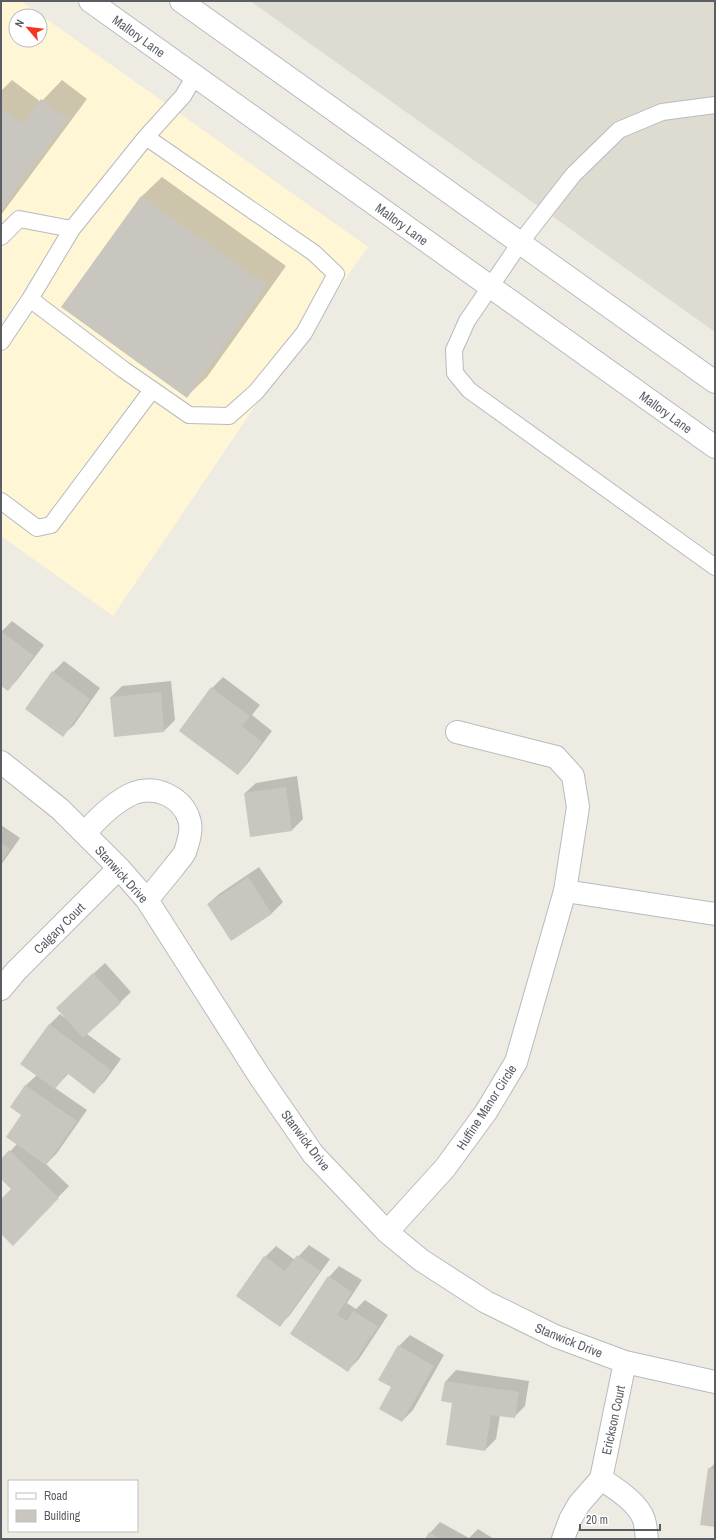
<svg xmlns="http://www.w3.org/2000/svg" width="716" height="1540" viewBox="0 0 716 1540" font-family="'Archivo Narrow',sans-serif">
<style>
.commercial{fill:#fff6d6;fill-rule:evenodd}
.education{fill:#dedbd1}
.shadow{fill:#0003}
.building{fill:#c9c6bf}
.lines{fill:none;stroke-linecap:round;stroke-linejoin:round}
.lane-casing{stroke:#b7babf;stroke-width:18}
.street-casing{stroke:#b7babf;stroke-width:24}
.secondary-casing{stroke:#b8bbc2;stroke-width:24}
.lane{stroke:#fff;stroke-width:16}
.street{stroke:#fff;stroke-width:22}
.secondary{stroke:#fff;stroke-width:22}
.labels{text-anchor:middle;stroke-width:4;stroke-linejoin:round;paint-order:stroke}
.street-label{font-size:13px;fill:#5a5e64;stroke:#fff}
</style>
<rect width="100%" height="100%" fill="#eeece2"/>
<path class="commercial" d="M1,1H21L368,247L266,390L113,616L1,536ZM16,16H40V40H16Z"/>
<path class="education" d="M250,1H715V332Z"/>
<path class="shadow" d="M12,80L41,102L62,80L87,99L1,215V91Z
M162,177L286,266L207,377L187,396L62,307L142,196Z
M12,621L44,645L18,679L8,690L1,685V632Z
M64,661L100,688L74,725L63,735L53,672Z
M223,677L260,705L252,715L272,731L248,763L238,774L212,688Z
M171,681L175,720L164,731L111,697L122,686Z
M297,776L303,819L292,830L245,793L256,783Z
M1,825L20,838L1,865Z
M259,867L283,902L272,913L232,940L208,904L219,894Z
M105,963L131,992L87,1034L121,1059L105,1081L94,1092L69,1073L55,1088L87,1110L57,1153L46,1164L69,1186L23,1234L1,1233V1201L13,1189L1,1177V1161L17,1144L23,1115L11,1107L26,1085L37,1075L49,1025L60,1014L65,1018L68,997Z
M309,1245L330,1259L290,1315L280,1325L265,1257L276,1246L295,1260Z
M339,1266L362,1280L347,1303L356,1309L365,1300L388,1315L359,1359L348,1370L329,1277Z
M410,1335L444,1355L413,1410L402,1421L393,1387L399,1346Z
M456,1370L529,1381L525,1406L514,1417L500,1415L496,1439L485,1450L454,1402L443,1400L446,1381Z
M715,1463V1526L709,1469Z
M440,1522L469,1538L478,1529L494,1539H426L430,1533Z"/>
<path class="building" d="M41,99L68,120L1,210V107L23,124Z
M141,196L267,286L187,398L61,307Z
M1,631L34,656L8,691L1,686Z
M52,671L90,699L63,737L25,709Z
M211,687L250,716L242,726L262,742L238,775L179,731Z
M161,692L164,732L114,737L110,697Z
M286,787L292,831L250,837L244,793Z
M1,843L10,849L1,862Z
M248,877L272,914L231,941L207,904Z
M93,973L121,1003L83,1038L56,1008Z
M49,1024L111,1070L94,1094L67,1073L55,1089L20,1064Z
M25,1085L77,1121L46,1165L6,1137L21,1115L10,1107Z
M9,1150L59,1198L13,1246L1,1234V1199L11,1189L1,1179V1159Z
M297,1255L320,1271L280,1327L236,1296L264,1256L285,1271Z
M328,1276L352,1292L337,1315L347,1321L353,1311L378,1326L348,1372L290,1334Z
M398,1345L434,1366L402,1422L379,1409L391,1387L378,1380Z
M445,1381L519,1392L515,1418L491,1415L485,1451L446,1445L452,1403L441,1401Z
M708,1468L715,1469V1527L700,1525Z
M429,1532L440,1539H425Z"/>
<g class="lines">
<defs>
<path id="lane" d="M715,105L662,112L619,130L573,175L520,243L467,321L454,350L455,373L469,390L715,567
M72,229L30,299L124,370L189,415L229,416L256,392L304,333L336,274L314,253L146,137
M1,237L19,219L72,229L146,137L183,96L195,76
M1,342L30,299
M1,501L37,528L51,525L152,390"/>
<path id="street" d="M1,762L60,809L119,868L147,900L260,1077L313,1154L387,1232L421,1260L486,1302L555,1336L625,1362L715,1382
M85,833C98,818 115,801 134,793C156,785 182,797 189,819C193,829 188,843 185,852C183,857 177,862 174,867C165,878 156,889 147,900
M565,891L715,914
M1,989L16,971L119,868
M387,1232L445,1168L486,1112L516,1062L565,891L578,807L573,776L556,757L457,732
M601,1479C615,1488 639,1503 644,1520C646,1526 646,1533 647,1539
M563,1539L570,1520L579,1504L601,1479L625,1362"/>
<path id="secondary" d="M90,1L715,447
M181,1L715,382"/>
</defs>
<use href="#lane" class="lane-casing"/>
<use href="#street" class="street-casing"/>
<use href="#secondary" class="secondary-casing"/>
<use href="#lane" class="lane"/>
<use href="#street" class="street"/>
<use href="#secondary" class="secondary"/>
</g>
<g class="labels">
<g class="street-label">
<text transform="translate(139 36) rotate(36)" y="5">Mallory Lane</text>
<text transform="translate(402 224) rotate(36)" y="5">Mallory Lane</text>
<text transform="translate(666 412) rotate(36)" y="5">Mallory Lane</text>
<text transform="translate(122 874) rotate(48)" y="5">Stanwick Drive</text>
<text transform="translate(59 928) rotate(-45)" y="5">Calgary Court</text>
<text transform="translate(486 1107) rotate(-57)" y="5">Huffine Manor Circle</text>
<text transform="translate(306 1140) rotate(53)" y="5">Stanwick Drive</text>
<text transform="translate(569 1340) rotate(22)" y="5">Stanwick Drive</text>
<text transform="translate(613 1420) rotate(-78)" y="5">Erickson Court</text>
</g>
</g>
<rect width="716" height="1540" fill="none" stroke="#5a5e64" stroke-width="4"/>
<rect x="8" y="1480" width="130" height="52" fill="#ffffff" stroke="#bdbfc1"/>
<rect x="16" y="1493" width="20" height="6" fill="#ffffff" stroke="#bdbfc1"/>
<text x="44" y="1500" font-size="12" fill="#5a5e64">Road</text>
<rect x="16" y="1510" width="20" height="12" fill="#c9c6bf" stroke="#bdbfc1"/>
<text x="44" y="1520" font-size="12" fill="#5a5e64">Building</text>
<g transform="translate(28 28) rotate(298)"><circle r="19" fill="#ffffff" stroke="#bdbfc1"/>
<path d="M0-3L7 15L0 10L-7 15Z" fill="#f53321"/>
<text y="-6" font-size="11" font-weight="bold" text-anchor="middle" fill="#5a5e64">N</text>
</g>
<path d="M580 1524v6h80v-6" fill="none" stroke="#5a5e64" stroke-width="2"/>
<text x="586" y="1524" font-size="12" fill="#5a5e64" stroke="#ffffff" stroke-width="3" paint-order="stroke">20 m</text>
</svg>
